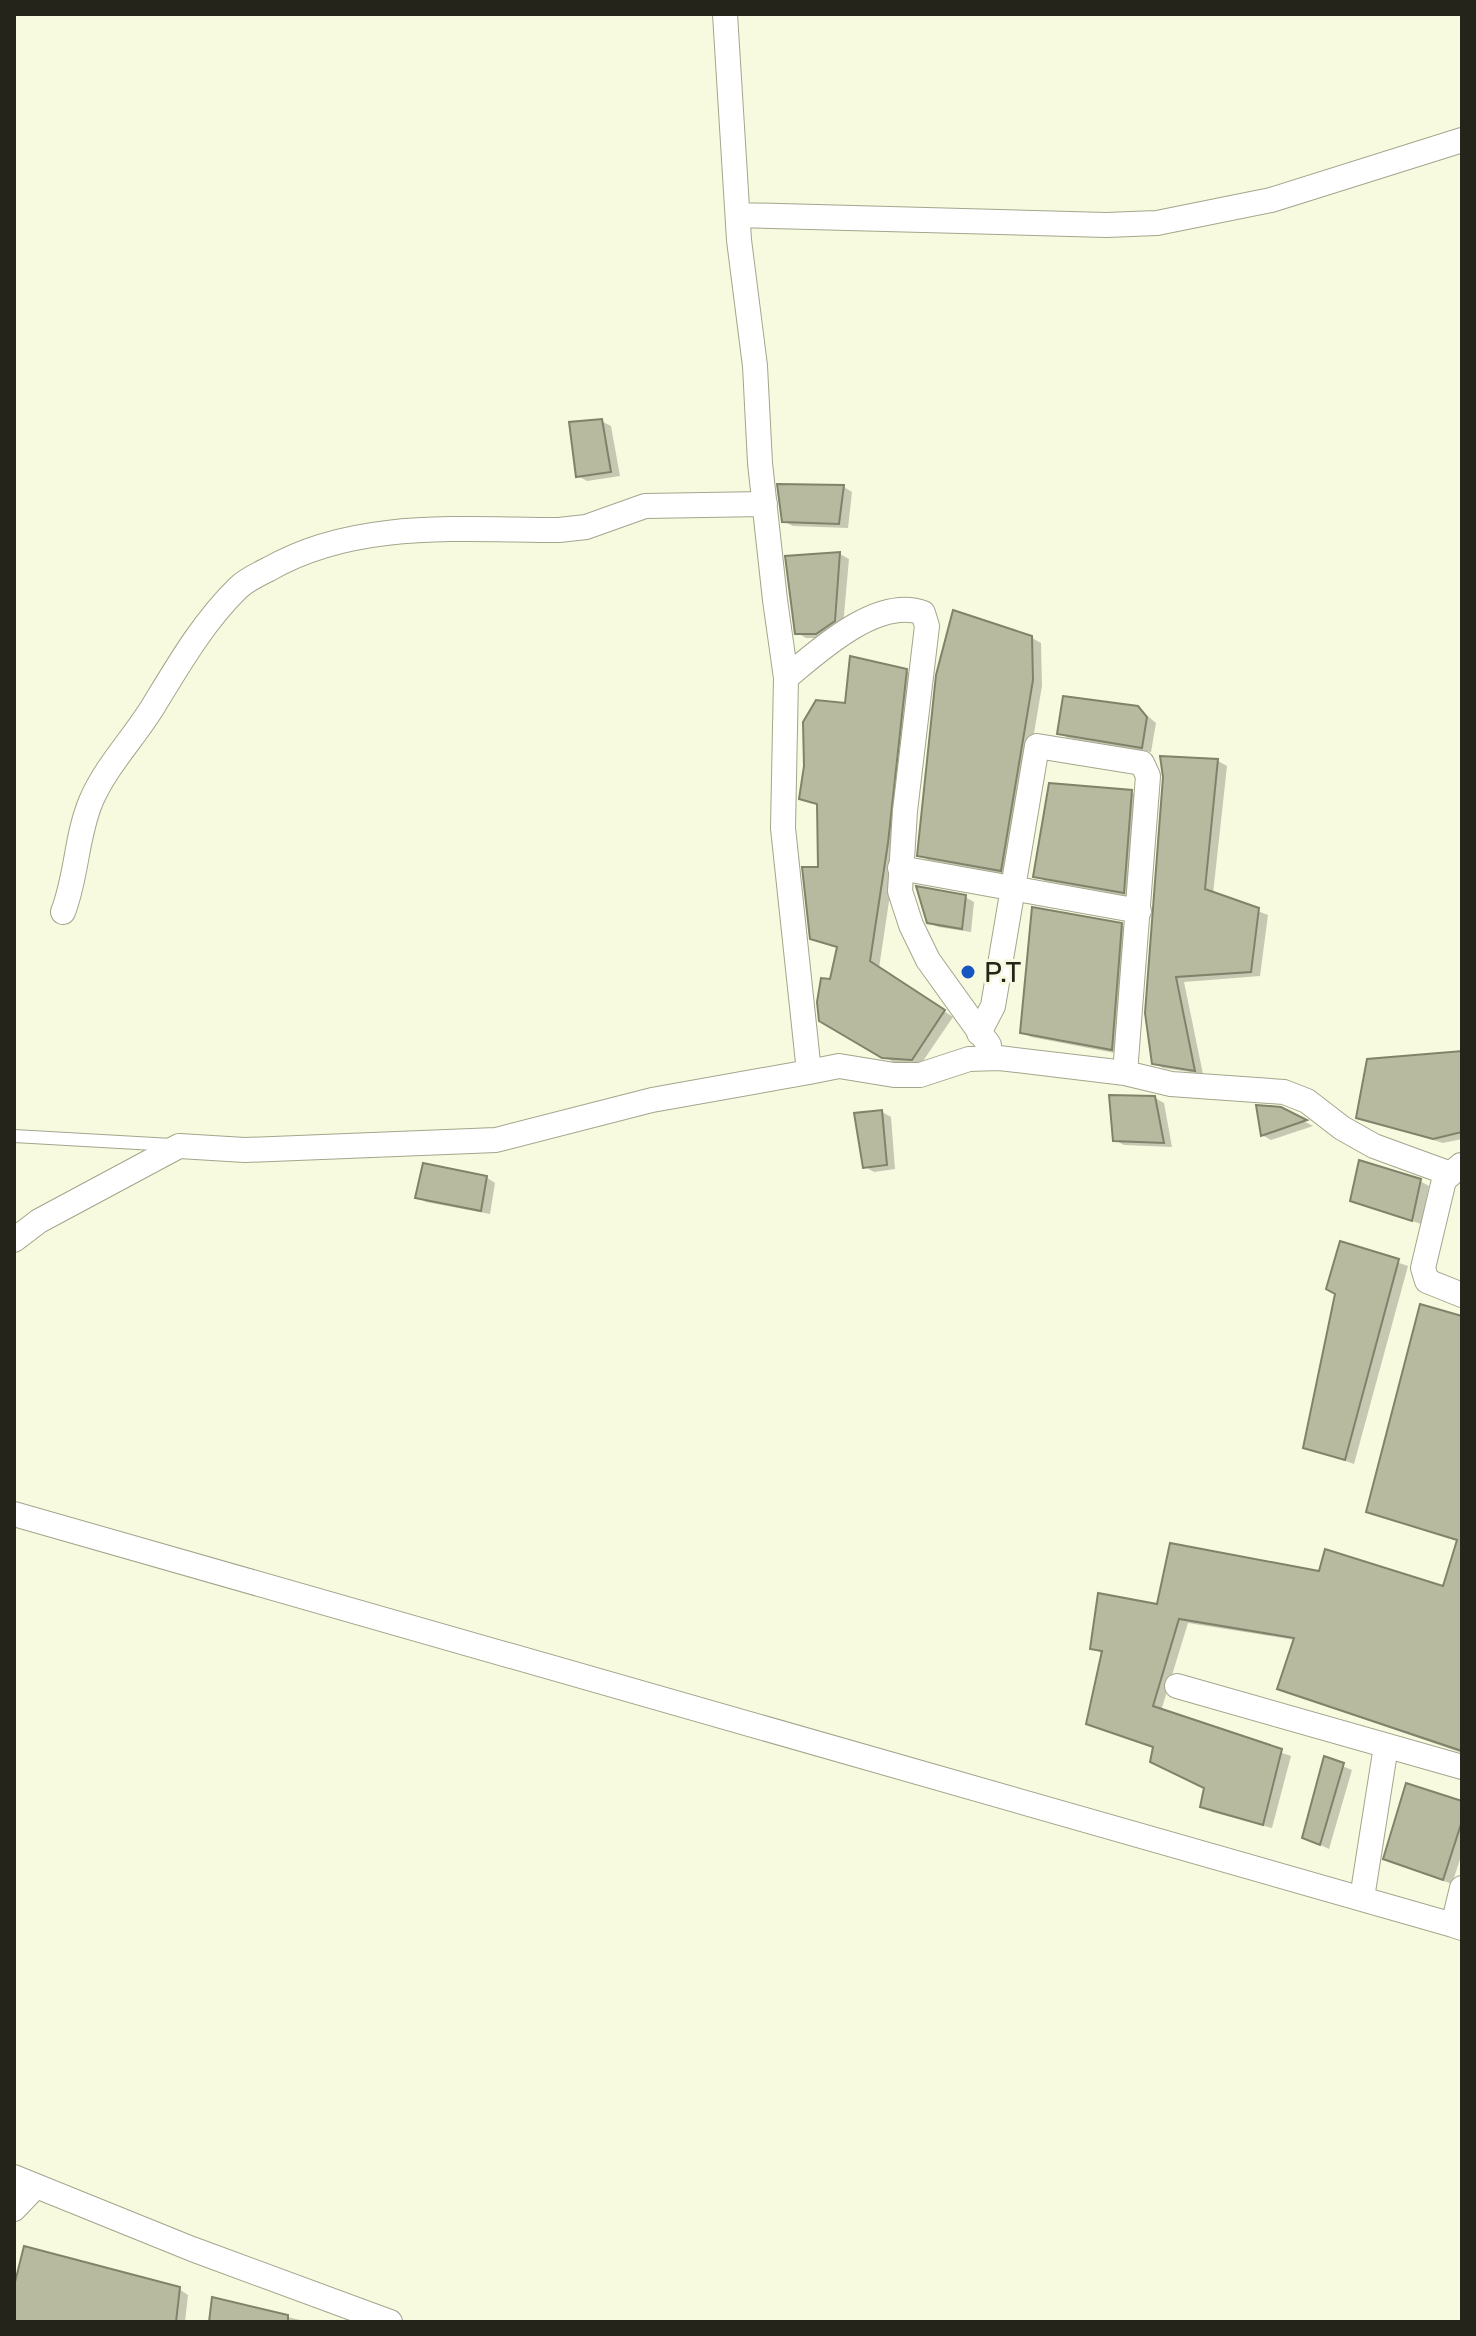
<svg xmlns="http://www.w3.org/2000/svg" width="1476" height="2336" viewBox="0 0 1476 2336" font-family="Rubik,sans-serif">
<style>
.shadow{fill:#0003}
.building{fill:#b8baa0;stroke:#80826a;stroke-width:2}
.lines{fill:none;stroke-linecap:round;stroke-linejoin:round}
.lane-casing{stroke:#a3a58c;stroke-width:14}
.street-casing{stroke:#a3a58c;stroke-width:26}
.lane{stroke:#fff;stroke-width:12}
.street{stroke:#fff;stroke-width:24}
.poi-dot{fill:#1556c2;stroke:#f8fadf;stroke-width:3}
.labels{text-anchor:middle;stroke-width:6;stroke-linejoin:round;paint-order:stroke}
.poi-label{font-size:28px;fill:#24241b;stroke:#f8fadf;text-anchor:start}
</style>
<rect width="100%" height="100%" fill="#f8fadf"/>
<path class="shadow" d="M601,421L611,426L620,476L587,481L578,476Z
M844,487L852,492L848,528L793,526L783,521Z
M840,554L849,559L843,626L826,638H806L797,633L788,558Z
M1032,638L1041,643L1042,686L1010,875L928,860L919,855Z
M906,671L915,676L897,848L879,968L953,1017L921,1064L893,1062L820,1019L839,948L812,938L820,869L819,805L801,798L847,705Z
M1138,708L1156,723L1151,752L1068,738L1059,733Z
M1161,759L1218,761L1227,766L1213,894L1268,915L1260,976L1184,982L1203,1074L1163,1068L1153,1063L1165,777Z
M1131,792L1140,797L1133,897L1045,881L1036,876Z
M965,897L974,902L971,932L938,927L928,922Z
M1121,925L1130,930L1120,1054L1031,1037L1022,1032Z
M1462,1053V1139L1443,1143L1358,1117Z
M1155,1098L1164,1103L1172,1147L1124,1145L1115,1140Z
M1280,1109L1313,1126L1271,1140L1262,1135Z
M882,1112L891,1117L895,1169L874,1172L865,1167Z
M486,1177L495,1183L490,1214L426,1202L417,1197Z
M1420,1181L1429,1186L1421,1224L1352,1200Z
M1342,1243L1408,1266L1354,1464L1306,1447L1337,1293Z
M1462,1318V1753L1289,1693L1295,1640L1188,1623L1161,1711L1291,1756L1272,1828L1212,1812L1203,1806L1206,1788L1155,1748L1097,1728L1103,1654L1092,1648L1159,1606L1320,1574L1445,1588L1458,1541L1369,1511Z
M1325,1759L1352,1770L1329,1849L1304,1837Z
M1462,1803V1853L1452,1884L1395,1863Z
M179,2289L188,2295L185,2322H14V2295Z
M214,2300L309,2322H211Z"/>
<path class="building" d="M602,419L611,472L576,477L569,422Z
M777,484L844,485L839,524L782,522Z
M840,552L835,621L816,634H795L785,556Z
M953,610L1032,636L1033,680L1001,871L917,856L936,675Z
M850,656L907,669L888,843L870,961L945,1010L912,1060L882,1058L819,1021L817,1002L821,978L830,979L837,947L810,939L802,867H818L817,804L799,799L804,766L803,722L816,700L845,703Z
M1063,696L1138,706L1147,717L1142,748L1057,734Z
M1160,756L1218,759L1205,889L1259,908L1251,972L1176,977L1195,1071L1152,1064L1145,1013L1163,777Z
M1049,783L1132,790L1124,893L1033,877Z
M916,886L966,895L962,929L927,923Z
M1032,907L1122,923L1112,1050L1020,1033Z
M1462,1051V1132L1433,1139L1356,1118L1367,1059Z
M1109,1095L1155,1096L1164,1143L1113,1141Z
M1256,1105L1281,1107L1307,1120L1261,1136Z
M882,1110L887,1165L863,1168L854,1113Z
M1359,1160L1421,1179L1412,1221L1350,1201Z
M423,1163L487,1176L481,1211L415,1198Z
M1340,1241L1399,1259L1345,1460L1303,1448L1335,1294L1326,1289Z
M1420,1304L1462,1316V1751L1277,1689L1294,1638L1179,1619L1153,1706L1282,1749L1263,1825L1200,1807L1204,1788L1150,1762L1153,1747L1086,1724L1102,1651L1090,1649L1098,1593L1157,1604L1170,1543L1319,1571L1325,1549L1443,1586L1457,1540L1366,1512Z
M1324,1756L1344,1763L1320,1845L1302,1838Z
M1406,1783L1462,1801V1821L1443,1880L1383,1859Z
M24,2246L180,2287L176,2322H14V2286Z
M212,2297L288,2315V2322H209Z"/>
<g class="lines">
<defs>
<path id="lane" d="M14,1136L172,1145"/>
<path id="street" d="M725,14L739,240L755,366L760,463L775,600L786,678L783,828L809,1072L839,1066L894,1075H920L969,1059L999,1058L1125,1073L1171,1084L1284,1092L1307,1101L1342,1128L1374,1146L1448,1173
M739,215L1106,225L1157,223L1271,200L1462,140
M786,678C818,651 878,596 923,613L927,626L905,811L900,891L911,925L928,960L989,1045
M900,868L1139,911
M63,912C77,876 76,837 91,801C106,766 134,738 154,705C179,664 204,621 238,588C246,580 259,574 269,569C356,519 462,530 559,530L586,527L645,506L765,504
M979,1033L993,1006L1037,746L1142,763L1148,776L1125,1073
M1461,1165L1444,1180L1423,1268L1427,1281L1462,1295
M14,1240L39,1221L179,1146L245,1150L496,1140L652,1100L809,1072
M14,1514L1453,1925
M1177,1686L1462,1767
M1462,1888L1453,1925L1462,1928
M1362,1898L1386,1746
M14,2177L192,2249L390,2322
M14,2209L34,2188"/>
</defs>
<use href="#lane" class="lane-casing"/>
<use href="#street" class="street-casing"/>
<use href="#lane" class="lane"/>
<use href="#street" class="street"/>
</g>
<circle class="poi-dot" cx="968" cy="972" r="8"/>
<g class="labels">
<g class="poi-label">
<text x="984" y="982">P.T</text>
</g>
</g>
<rect width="1476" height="2336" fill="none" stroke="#24241b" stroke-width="32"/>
</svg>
